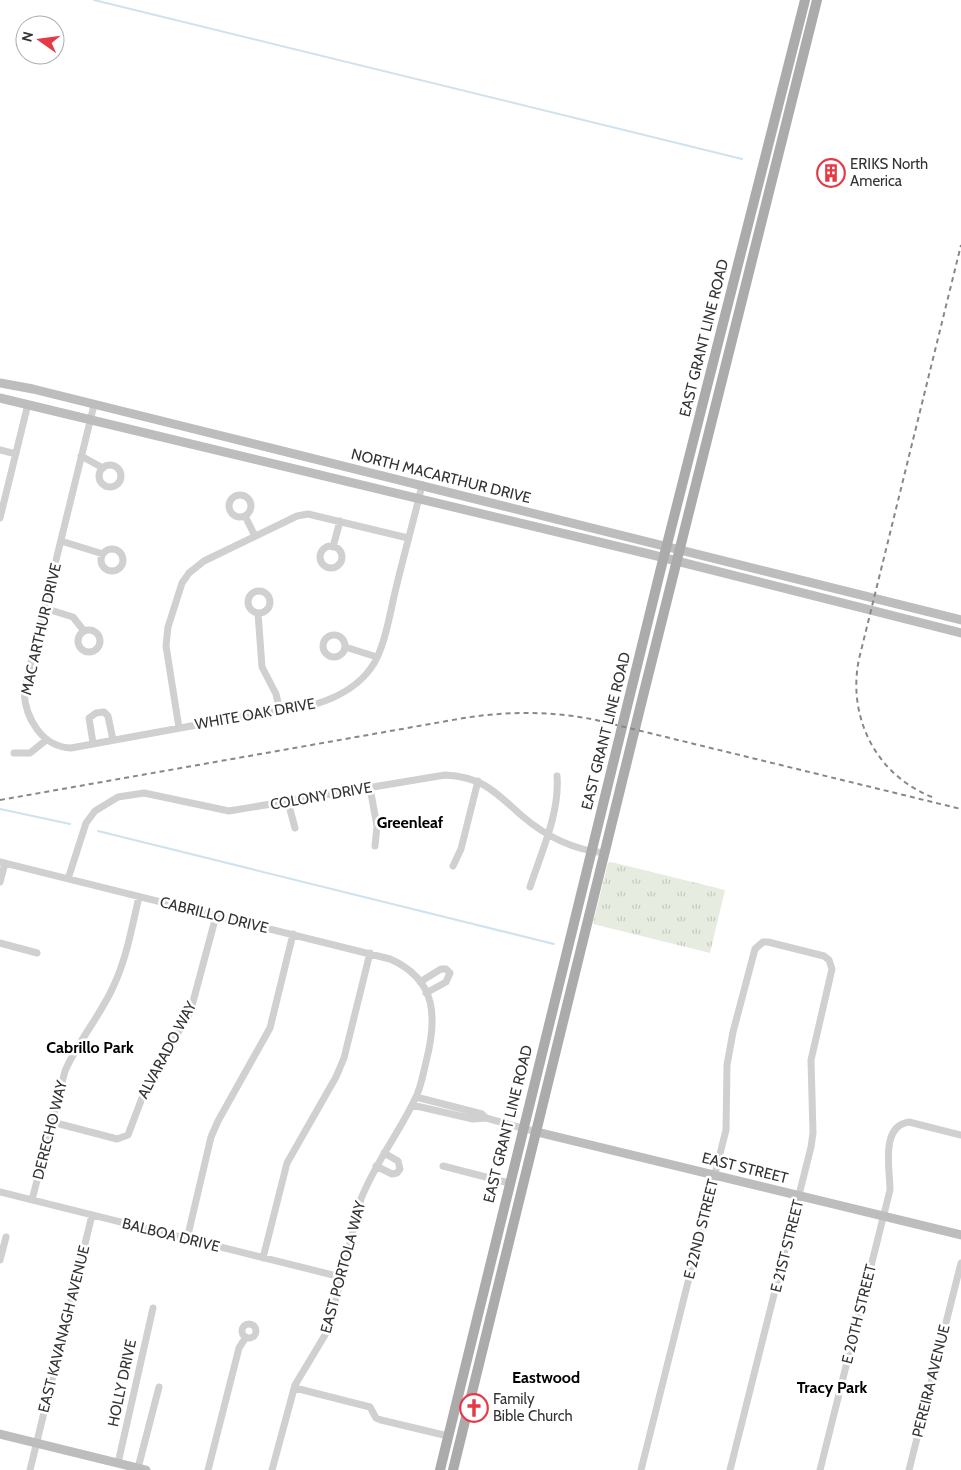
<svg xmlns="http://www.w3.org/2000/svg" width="961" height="1470" viewBox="0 0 961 1470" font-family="Cabin,sans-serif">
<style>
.grass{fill:url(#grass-tufts)}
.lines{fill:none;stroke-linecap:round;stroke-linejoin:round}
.stream{stroke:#cfe2ee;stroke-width:2}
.street{stroke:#d0d0d0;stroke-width:7}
.secondary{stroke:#bdbdbd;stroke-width:9}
.primary{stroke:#ababab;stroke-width:10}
.rail{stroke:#888;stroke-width:2;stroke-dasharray:5 4;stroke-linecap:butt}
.labels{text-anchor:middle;stroke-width:5;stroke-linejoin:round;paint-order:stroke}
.poi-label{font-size:15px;fill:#333;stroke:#fff;text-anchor:start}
.street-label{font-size:15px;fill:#333;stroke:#fff}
.neighbourhood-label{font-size:16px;font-weight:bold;fill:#000;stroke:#fff}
</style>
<defs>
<pattern id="grass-tufts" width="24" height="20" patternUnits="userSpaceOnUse" patternTransform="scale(1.25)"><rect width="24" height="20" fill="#e6ecdf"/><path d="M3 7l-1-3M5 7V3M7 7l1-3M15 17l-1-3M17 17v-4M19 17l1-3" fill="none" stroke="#c6cbc0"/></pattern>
</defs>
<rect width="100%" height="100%" fill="#fff"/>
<path class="grass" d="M611,862L725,890L710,953L593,924L608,863Z"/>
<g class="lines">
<path class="stream" d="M94,0L742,159
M0,809L70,824
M98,831L554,944"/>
<path class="street" d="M94,405L24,691C25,718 42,747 71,748L262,713C307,710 365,697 381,648C388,629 391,608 396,588C404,554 414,520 422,485
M0,450L16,454
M81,456L103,468
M99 476a11 11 0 1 1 22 0a11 11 0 1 1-22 0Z
M229 506a11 11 0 1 1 22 0a11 11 0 1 1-22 0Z
M245,516L255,536
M0,518L28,404
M61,541L103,554
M320 557a11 11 0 1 1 22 0a11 11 0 1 1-22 0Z
M333,547L340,521
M101 560a11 11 0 1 1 22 0a11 11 0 1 1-22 0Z
M248 602a11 11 0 1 1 22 0a11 11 0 1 1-22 0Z
M44,608L73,617L84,631
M258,613L262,667L276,694L280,711
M78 641a11 11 0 1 1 22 0a11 11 0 1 1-22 0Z
M323 646a11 11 0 1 1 22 0a11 11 0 1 1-22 0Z
M345,647L377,657
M179,728L166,646L168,627L182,583L189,573L204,561L297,516L308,514L408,538
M93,743L89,718L96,713L104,712L108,716L113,740
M14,753H30L45,741
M370,788L377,826L375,846
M288,802L295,828
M0,862L390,959C438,980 437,1019 426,1062C423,1074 421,1088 415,1099C399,1133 375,1163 361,1199L328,1330L295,1385L272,1470
M453,866L461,849L478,781
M68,879L86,823L95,811L118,797L144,793L229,811L445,775C483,777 495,792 521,815C545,836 574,850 605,853
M0,882L5,863
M530,887C541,853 560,813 557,776
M0,943L37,953
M420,982L441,969H446L450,973L446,982L426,993
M416,1097L482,1114L486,1118L537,1132
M412,1105L473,1119L486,1118
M52,1122L117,1139L128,1135L148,1082L190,1013L216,916
M376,1166L392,1174L397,1173L400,1169L398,1161L384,1153
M443,1166L509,1183
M0,1192L341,1277
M32,1200L65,1071C78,1041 101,1015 114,985C127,957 132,926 139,897
M187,1239L211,1137L218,1121L270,1028L293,934
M263,1258L287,1163L336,1077L344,1058L370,953
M0,1260L6,1237
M242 1331a7 7 0 1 1 14 0a7 7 0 1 1-14 0Z
M295,1388L370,1407L376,1418L381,1420L448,1436
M118,1463L153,1308
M138,1468L159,1387
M30,1470L92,1215
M208,1470L239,1348L246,1337
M641,1470L726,1130L727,1065L733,1032L755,949L763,942H768L824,956L829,960L832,969L811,1060L813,1133L811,1147L730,1470
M820,1470L890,1190C890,1170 880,1126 909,1122L961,1135
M909,1470L961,1263"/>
<path class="secondary" d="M0,383L33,389L198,430L961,620
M0,398L653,555L961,633
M537,1132L961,1235
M0,1434L146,1470"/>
<path class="primary" d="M440,1470L660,572L805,0
M453,1470L643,696L817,0"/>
<path class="rail" d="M932,797C876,775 847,717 859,659L961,245
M0,800L464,718C508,711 553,711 596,720L961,809"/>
</g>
<defs>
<symbol id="building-ring" viewBox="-11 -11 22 22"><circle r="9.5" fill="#fff" stroke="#e63946" stroke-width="1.5"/><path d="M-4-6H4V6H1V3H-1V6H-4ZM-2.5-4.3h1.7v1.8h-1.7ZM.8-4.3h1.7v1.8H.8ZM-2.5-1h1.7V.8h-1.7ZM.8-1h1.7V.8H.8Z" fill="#e63946"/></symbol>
<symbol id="church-ring" viewBox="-11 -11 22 22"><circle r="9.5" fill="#fff" stroke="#e63946" stroke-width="1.5"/><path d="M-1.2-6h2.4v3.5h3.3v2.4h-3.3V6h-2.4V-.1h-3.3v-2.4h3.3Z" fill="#e63946"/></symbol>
</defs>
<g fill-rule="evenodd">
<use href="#building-ring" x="815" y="157" width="32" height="32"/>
<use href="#church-ring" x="458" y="1392" width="32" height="32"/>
</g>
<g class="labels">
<g class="poi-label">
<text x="850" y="169">ERIKS North<tspan x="850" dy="17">America</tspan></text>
<text x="493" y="1404">Family<tspan x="493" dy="17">Bible Church</tspan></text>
</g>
<g class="street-label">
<text transform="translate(704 338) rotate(-76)" y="5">EAST GRANT LINE ROAD</text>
<text transform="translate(441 476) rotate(14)" y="5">NORTH MACARTHUR DRIVE</text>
<text transform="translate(41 629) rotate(-77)" y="5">MAC ARTHUR DRIVE</text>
<text transform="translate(255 714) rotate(-10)" y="5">WHITE OAK DRIVE</text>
<text transform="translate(606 731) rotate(-76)" y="5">EAST GRANT LINE ROAD</text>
<text transform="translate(321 796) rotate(-10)" y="5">COLONY DRIVE</text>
<text transform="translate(214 915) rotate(14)" y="5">CABRILLO DRIVE</text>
<text transform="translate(167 1050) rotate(-62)" y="5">ALVARADO WAY</text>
<text transform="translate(508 1124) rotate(-76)" y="5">EAST GRANT LINE ROAD</text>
<text transform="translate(50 1130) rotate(-76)" y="5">DERECHO WAY</text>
<text transform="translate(745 1168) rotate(14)" y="5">EAST STREET</text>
<text transform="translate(701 1229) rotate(-76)" y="5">E 22ND STREET</text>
<text transform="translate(171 1235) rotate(14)" y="5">BALBOA DRIVE</text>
<text transform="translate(787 1246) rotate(-76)" y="5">E 21ST STREET</text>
<text transform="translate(343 1267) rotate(-75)" y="5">EAST PORTOLA WAY</text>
<text transform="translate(859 1314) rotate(-76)" y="5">E 20TH STREET</text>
<text transform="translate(64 1329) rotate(-76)" y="5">EAST KAVANAGH AVENUE</text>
<text transform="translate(931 1381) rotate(-76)" y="5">PEREIRA AVENUE</text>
<text transform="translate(122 1383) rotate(-78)" y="5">HOLLY DRIVE</text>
</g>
<g class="neighbourhood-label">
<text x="410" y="828">Greenleaf</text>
<text x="90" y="1053">Cabrillo Park</text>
<text x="546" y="1383">Eastwood</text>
<text x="832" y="1393">Tracy Park</text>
</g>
</g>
<g transform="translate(40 40) rotate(284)"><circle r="24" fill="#ffffff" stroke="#adadad"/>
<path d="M0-4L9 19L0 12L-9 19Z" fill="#e63946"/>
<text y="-8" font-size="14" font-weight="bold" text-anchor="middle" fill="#333333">N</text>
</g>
</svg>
